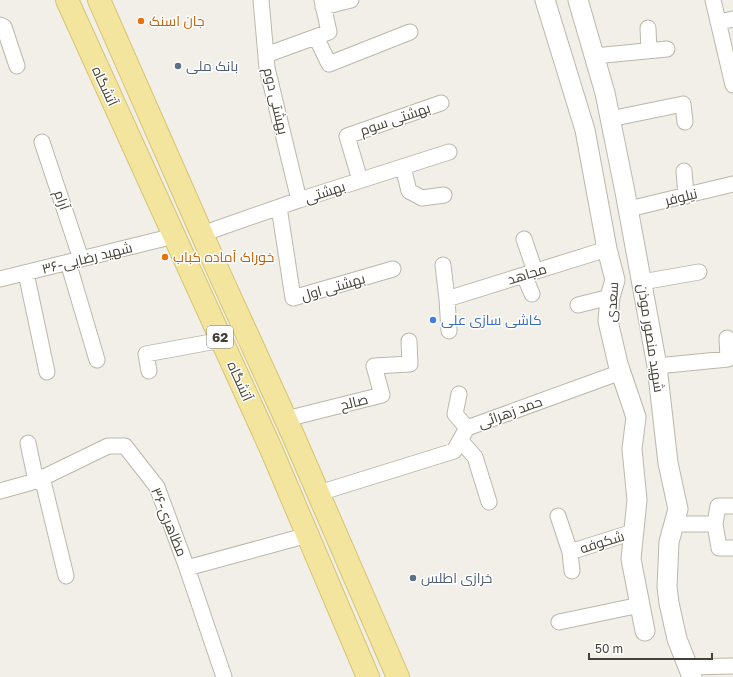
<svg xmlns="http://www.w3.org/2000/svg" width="733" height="677" viewBox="0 0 733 677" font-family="'Golos Text',Cairo,sans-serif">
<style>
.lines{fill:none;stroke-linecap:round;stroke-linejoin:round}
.minor-casing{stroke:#bbb8aa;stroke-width:17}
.tertiary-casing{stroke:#bbb8aa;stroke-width:21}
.primary-casing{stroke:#d6c470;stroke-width:24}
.minor{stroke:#fff;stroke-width:15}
.tertiary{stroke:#fff;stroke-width:19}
.primary{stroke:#f3e59e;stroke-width:22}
.food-dot{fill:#e8710a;stroke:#fff;stroke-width:1.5}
.service-dot{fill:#5c6f8a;stroke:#fff;stroke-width:1.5}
.shop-dot{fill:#3f7fe0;stroke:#fff;stroke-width:1.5}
.labels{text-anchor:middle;stroke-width:3;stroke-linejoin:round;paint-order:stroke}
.shield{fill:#fff;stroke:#7b7972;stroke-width:1}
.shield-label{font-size:13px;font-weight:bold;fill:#434036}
.food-label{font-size:14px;fill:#c56008;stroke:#fff;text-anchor:start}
.service-label{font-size:14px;fill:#4e5e75;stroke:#fff;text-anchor:start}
.street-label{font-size:14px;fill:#434036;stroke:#fff}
.shop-label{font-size:14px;fill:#366cbe;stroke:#fff;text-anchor:start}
</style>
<rect width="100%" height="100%" fill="#f1efe7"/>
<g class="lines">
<defs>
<path id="minor" d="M261,0L267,68L299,200
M713,0L733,85
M323,7L351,0
M718,22L733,19
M0,25L4,27L17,66
M648,28L649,51
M316,37L329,64L410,32
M266,55L329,32L322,0
M594,56L667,49
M610,119L683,104L685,122
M42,142L81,259
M403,167L409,191L422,198L444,195
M684,171L686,196
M360,180L347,136L441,103
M279,207L293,298L393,269
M629,209L733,184
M202,234L299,200L449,152
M524,239L535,271
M68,262L97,360
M443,265L447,299L449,331
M26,273L47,372
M524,275L532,294
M0,279L174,236
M642,282L699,272
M447,299L607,249
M578,305L610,297
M657,366L728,359L727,338
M149,371L146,354L222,340
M459,394L455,414L467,428
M286,419L382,395L374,366L410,364L409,341
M460,440L475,457L489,502
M28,443L36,481
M42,477L66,576
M0,491L36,481L108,446H125L157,487L187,568L308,535
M319,493L454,451L467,428L621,372
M733,506H718L715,524L719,548H733
M558,516L570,552L572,571
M674,524H715
M570,552L633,532
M187,568L224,677
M559,622L640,605
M688,667L733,666"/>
<path id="tertiary" d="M545,0L585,130L607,249L615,280L610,297L608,321L618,364L636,417L632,449L637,500L631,559L645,631
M578,0L605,93L625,192L657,366L668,463L678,509L669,542L667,587L669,603L677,639L692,677"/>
<path id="primary" d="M67,0L271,449L368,677
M99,0L220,275L293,435L398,677"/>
</defs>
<use href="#minor" class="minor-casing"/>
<use href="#tertiary" class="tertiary-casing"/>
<use href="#primary" class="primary-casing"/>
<use href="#minor" class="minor"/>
<use href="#tertiary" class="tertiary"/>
<use href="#primary" class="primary"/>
</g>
<g class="food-dot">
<circle cx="141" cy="21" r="4"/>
<circle cx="165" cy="257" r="4"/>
</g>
<g class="service-dot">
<circle cx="178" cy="66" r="4"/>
<circle cx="413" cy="578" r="4"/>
</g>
<circle class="shop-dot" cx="433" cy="320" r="4"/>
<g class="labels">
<rect class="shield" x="207" y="326" width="26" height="22" rx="3"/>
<g class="shield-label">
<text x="220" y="342">62</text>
</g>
<g class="food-label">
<text x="149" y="26">جان اسنک</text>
<text x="173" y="262">خوراک آماده کباب</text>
</g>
<g class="service-label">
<text x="186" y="71">بانک ملی</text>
<text x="421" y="583">خرازی اطلس</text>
</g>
<g class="street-label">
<text transform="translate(105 86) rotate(65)" y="5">آتشگاه</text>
<text transform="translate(276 101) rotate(77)" y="5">بهشتی دوم</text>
<text transform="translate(395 119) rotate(-19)" y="5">بهشتی سوم</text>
<text transform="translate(325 192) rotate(-18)" y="5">بهشتی</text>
<text transform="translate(681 197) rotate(-14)" y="5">نیلوفر</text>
<text transform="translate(62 200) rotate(71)" y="5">آرام</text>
<text transform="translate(87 258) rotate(-14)" y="5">۳۶-شهید رضایی</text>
<text transform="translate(527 274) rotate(-17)" y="5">مجاهد</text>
<text transform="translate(333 287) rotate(-16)" y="5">بهشتی اول</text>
<text transform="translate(612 302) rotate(-86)" y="5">سعدی</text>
<text transform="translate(651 338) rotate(81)" y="5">شهید منصور موذن</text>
<text transform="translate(240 381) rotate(66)" y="5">آتشگاه</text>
<text transform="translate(354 402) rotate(-14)" y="5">صالح</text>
<text transform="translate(510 412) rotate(-20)" y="5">حمد زهرائی</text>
<text transform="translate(169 522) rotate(68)" y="5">۳۶-مظاهری</text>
<text transform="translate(602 542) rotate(-17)" y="5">شکوفه</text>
</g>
<g class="shop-label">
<text x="441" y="325">کاشی سازی علی</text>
</g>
</g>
<path d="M589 653v6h123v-6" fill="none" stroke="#434036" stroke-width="2"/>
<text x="595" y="653" font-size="12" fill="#434036" stroke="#ffffff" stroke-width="3" paint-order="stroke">50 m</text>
</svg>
